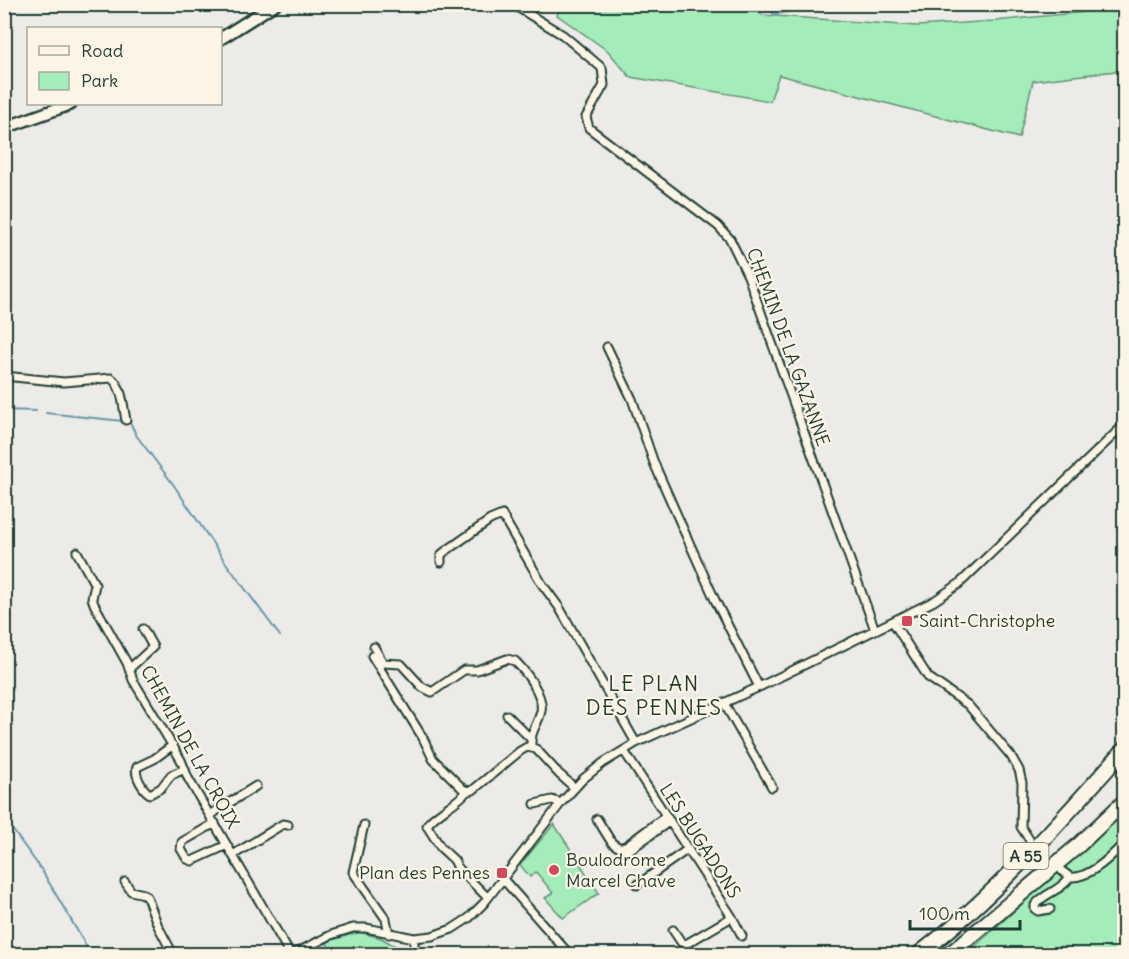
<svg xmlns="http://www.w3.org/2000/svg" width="1129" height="959" viewBox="0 0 1129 959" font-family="Delius,sans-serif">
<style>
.built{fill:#d9deea}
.green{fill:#a4ecb9;stroke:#629476;stroke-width:1.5}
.water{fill:#9bd1fa;stroke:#6996ab;stroke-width:1.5}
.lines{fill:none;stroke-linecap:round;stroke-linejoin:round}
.stream{stroke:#6996ab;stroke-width:2}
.street-tunnel{stroke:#c3c8c3;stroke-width:7;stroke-dasharray:7 3.5;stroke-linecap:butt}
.street-casing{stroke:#1f3d34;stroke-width:11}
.secondary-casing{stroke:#1f3d34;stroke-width:15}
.highway-casing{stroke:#1f3d34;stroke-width:18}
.street{stroke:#fcf5e5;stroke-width:7}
.secondary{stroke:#fcf5e5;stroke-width:10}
.highway{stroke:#fcf5e5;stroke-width:14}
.poi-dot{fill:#d1495b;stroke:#fcf5e5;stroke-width:2}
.labels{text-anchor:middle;stroke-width:4.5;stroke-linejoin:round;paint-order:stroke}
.shield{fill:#fcf5e5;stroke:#617469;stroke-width:1.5}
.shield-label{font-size:16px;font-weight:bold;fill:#1f3d34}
.street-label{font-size:18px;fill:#1f3d34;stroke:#fcf5e5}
.poi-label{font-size:18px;fill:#1f3d34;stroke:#fcf5e5;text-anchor:start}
.quarter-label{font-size:21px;letter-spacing:1.5px;fill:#1f3d34;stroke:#fcf5e5}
</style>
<rect width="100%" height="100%" fill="#ecebe7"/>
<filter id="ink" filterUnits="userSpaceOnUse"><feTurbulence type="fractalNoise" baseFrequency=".0167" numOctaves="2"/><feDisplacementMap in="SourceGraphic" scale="12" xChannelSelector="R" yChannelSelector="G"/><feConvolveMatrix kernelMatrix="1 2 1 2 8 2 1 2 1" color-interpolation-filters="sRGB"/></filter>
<g filter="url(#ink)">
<path class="built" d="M759,5H846L843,12L762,10Z"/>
<path class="green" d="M756,4L762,15L917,26L995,21L1106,10L1118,5H1124V70L1033,81L1019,138L779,75L770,101L630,77L608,51L557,15L562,5Z
M1124,812V954H965L972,949Z
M554,824L599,893L563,918L545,898L553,893L536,872L530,877L520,865Z
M359,932L381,938L406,952L402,954H333L326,942Z"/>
<path class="water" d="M771,5H792L793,11L773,15Z"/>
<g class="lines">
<path class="stream" d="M4,410L36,411
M46,413L123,421
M130,422L136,435L173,484L226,563L280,636
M4,818L41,869L91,954"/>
<path class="street-tunnel" d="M1035,845L1057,867"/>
<defs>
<path id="street" d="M512,4L563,35L602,68L604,85L586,117L589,128L718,226L730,239L748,276L875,630
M607,347L632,399L654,463L684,531L715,600L759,687
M4,376L64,382L111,378C123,386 123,407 126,420
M77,552L95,585L92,598L94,604L127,663L133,680L181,760L188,778L290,954
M441,562V556L443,553L490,520L502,515L542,584L559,607L636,743
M893,622L928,677L968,705L1011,756L1019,770L1022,783L1021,827L1029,839
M374,647L383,663L401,664L422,687L432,692L464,670H477L507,659L515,661C526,672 544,695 541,711C538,725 530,730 531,747
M372,656L423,738L433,759L463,789L469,791L473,790L520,751L527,747L536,749L559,774L575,788
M129,669L153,647L143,629
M724,703L772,787
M507,715L530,738
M173,745L154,759L137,767C134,775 143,790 150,794L161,788L171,775L185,769
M624,751L732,917L686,944L681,942L673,930
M467,791C457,804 432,815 427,826L441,848L454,860L458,868L488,898
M535,804L552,800L561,803
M210,815L256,786
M597,819L612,843L620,848L627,845L666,816
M215,823L182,842L181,849L187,859L192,861L227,845
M364,825L353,872L386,919L389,934
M624,854L670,821
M233,855L283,824L288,825
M1062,871L1070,877C1089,879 1112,856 1124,843
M503,879L569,954
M125,882L131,891L144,894L147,897L158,926L173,954
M637,885L688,849
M1050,909L1038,911L1035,909V905C1044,893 1061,891 1070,877
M732,917L742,936
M414,938V954
M294,954L331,935L353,928H366L414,938L432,936L452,929L469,918L484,903L561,803L583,779L603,763L636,743L759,687L934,601L959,584L1124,425"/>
<path id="secondary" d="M220,39L275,4
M4,128L71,104"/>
<path id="highway" d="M919,954C995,896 1061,821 1124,750
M950,954L1080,844L1124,802"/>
</defs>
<use href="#street" class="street-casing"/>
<use href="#secondary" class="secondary-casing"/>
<use href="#highway" class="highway-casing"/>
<use href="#street" class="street"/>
<use href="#secondary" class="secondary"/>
<use href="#highway" class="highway"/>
</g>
</g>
<g class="poi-dot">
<rect x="901" y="615" width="12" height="12" rx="3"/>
<circle cx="554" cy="870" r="6"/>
<rect x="496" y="867" width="12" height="12" rx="3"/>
</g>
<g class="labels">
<rect class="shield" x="1003.5" y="843" width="45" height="26" rx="4.5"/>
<g class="shield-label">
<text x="1026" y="862">A 55</text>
</g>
<g class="street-label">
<text transform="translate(788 347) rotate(70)" y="6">CHEMIN DE LA GAZANNE</text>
<text transform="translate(190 747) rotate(61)" y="6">CHEMIN DE LA CROIX</text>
<text transform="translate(700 841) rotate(57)" y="6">LES BUGADONS</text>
</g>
<g class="poi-label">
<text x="919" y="627">Saint-Christophe</text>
<text x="566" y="866">Boulodrome<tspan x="566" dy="21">Marcel Chave</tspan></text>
<text x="490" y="879" text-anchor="end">Plan des Pennes</text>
</g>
<g class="quarter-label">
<text x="654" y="691">LE PLAN<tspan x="654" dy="24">DES PENNES</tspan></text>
</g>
</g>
<rect width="1129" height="959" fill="none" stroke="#fcf5e5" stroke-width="24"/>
<rect x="12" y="12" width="1105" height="935" fill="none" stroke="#1f3d34" stroke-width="2" filter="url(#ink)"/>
<rect x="27" y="27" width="195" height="78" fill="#fcf5e5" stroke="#a4ab9e" stroke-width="1.5"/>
<rect x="39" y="46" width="30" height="9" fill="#fcf5e5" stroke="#a4ab9e" stroke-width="1.5"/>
<text x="81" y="57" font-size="18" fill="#1f3d34">Road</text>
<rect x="39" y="72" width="30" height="18" fill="#a4ecb9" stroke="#a4ab9e" stroke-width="1.5"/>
<text x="81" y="87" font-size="18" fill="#1f3d34">Park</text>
<path d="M910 920v9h110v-9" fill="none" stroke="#1f3d34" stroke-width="3"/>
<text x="919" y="920" font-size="18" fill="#1f3d34" stroke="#fcf5e5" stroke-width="4.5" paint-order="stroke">100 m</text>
</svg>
